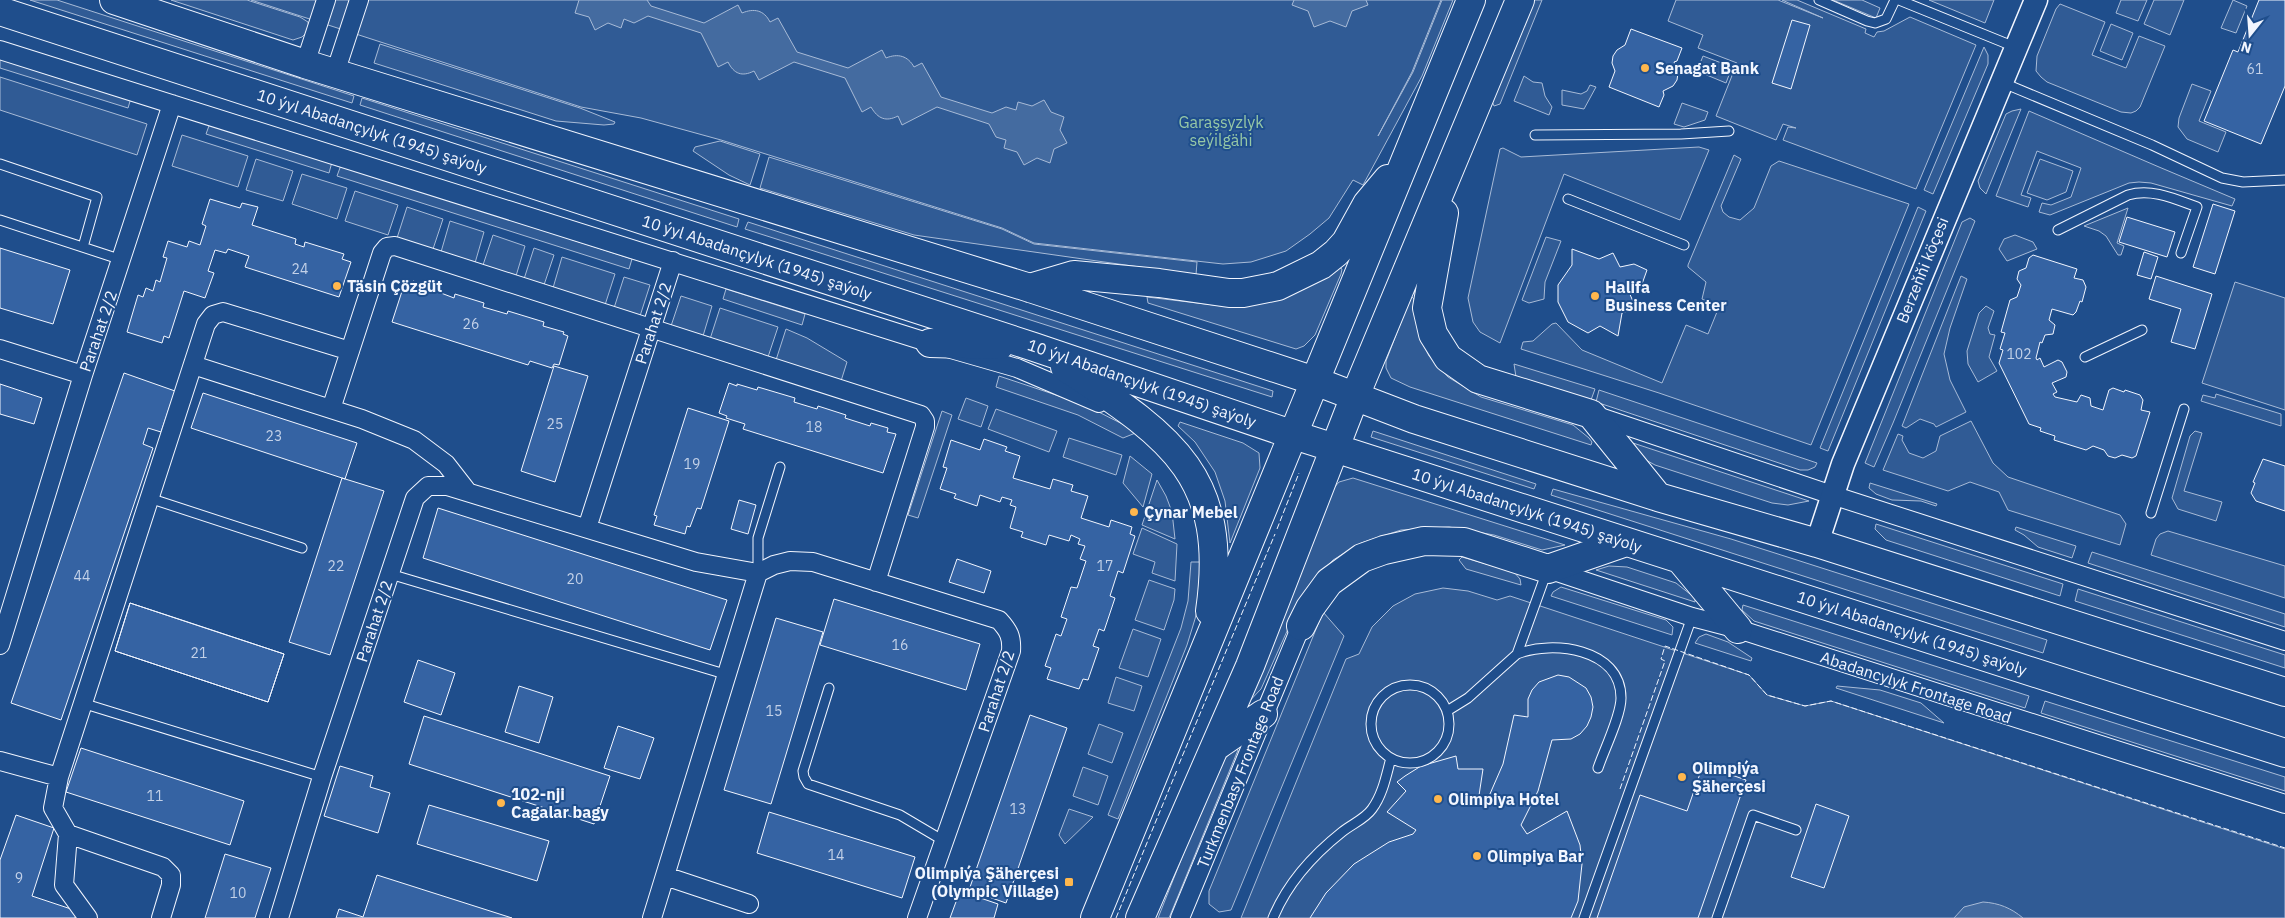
<svg xmlns="http://www.w3.org/2000/svg" width="2285" height="918" viewBox="0 0 2285 918" font-family="'IBM Plex Sans',sans-serif">
<style>
.built{fill:#305b95;stroke:#a8bbd7}
.water{fill:#446ba0;stroke:#a8bbd7}
.building{fill:#3563a3;stroke:#f2f6ff}
.lines{fill:none;stroke-linecap:round;stroke-linejoin:round}
.service-casing{stroke:#f2f6ff;stroke-width:11}
.minor-casing{stroke:#f2f6ff;stroke-width:20}
.tertiary-casing{stroke:#f2f6ff;stroke-width:25}
.primary-casing{stroke:#f2f6ff;stroke-width:30}
.service{stroke:#1f4e8c;stroke-width:9}
.minor{stroke:#1f4e8c;stroke-width:18}
.tertiary{stroke:#1f4e8c;stroke-width:22}
.primary{stroke:#1f4e8c;stroke-width:28}
.fence{stroke:#f2f6ff;stroke-width:1;stroke-dasharray:6 2.5;stroke-linecap:butt}
.poi-dot{fill:#ffb74d;stroke:#1f4e8c;stroke-width:2}
.labels{text-anchor:middle;stroke-width:4;stroke-linejoin:round;paint-order:stroke}
.number-label{font-size:14px;fill:#c3d1e8}
.poi-label{font-size:16px;font-weight:bold;fill:#f2f6ff;stroke:#1f4e8c;text-anchor:start}
.park-label{font-size:16px;fill:#97c8a6;stroke:#1f4e8c}
.street-label{font-size:16px;fill:#f2f6ff;stroke:#1f4e8c}
</style>
<rect width="100%" height="100%" fill="#1f4e8c"/>
<path class="built" d="M30,0H57L354,96L352,103Z
M171,0H247L300,17L308,22L309,30L302,37L293,40Z
M251,0H1441L1412,72L1378,136L1413,72L1442,0H1453L1422,76L1363,185L1353,180L1329,218L1310,234L1286,251L1251,262L1223,264L1034,243L1002,228L721,140L641,118L581,107Z
M1533,0H1542L1500,104L1494,106L1492,101Z
M1676,0H1778L1823,18L1782,0H1797L1866,29L1865,33L1874,37L1877,32L1884,31L1910,17L1976,45L1916,189L1783,140L1788,127L1796,128L1783,124L1776,140L1716,116L1737,63L1698,48L1703,35L1668,21Z
M1833,0H1862L1880,8L1876,18Z
M1929,0H1994L1985,23Z
M2121,0H2147L2138,21L2116,13Z
M2154,0H2184L2170,35L2144,24Z
M2233,0L2247,6L2236,33L2221,28Z
M2060,4L2105,22L2092,55L2126,68L2139,36L2165,46L2140,107L2136,111L2131,113L2121,112L2047,82L2041,77L2036,71L2037,56L2056,9Z
M2111,24L2133,33L2122,60L2100,51Z
M380,44L580,108L615,122L614,124L604,125L556,121L374,63Z
M1984,47L1988,55V64L1933,194L1924,190Z
M0,56L131,98L128,108L0,68Z
M1703,56L1732,67L1726,83L1697,71Z
M1524,76L1533,82L1542,83L1545,96L1552,107L1549,115L1514,101Z
M0,77L147,124L137,155L0,110Z
M2192,84L2211,91L2199,121L2226,132L2218,152L2187,139L2178,127L2179,118Z
M1590,85L1596,87L1584,109L1562,105V90L1581,94L1587,91Z
M362,98L739,219L737,227L360,105Z
M1682,103L1708,112L1705,120L1684,127L1674,124Z
M2021,109L1986,194L1980,188L1978,181L2006,114L2012,111Z
M2029,111L2159,167L2235,199L2232,206L2151,183L2139,182L2129,183L2050,215L2039,212L2042,203L2051,205L2071,197L2081,168L2037,151L2021,195L2031,198L2028,207L1996,196Z
M210,123L332,162L329,173L206,134Z
M182,135L248,156L238,187L172,166Z
M720,141L760,154L750,185L729,175L693,151L695,147Z
M1699,147L1709,150L1680,220L1564,174L1500,343L1480,332L1473,322L1468,298L1500,149L1503,148L1521,157Z
M1734,155L1741,159L1721,206L1723,212L1729,217L1740,220L1754,208L1771,166L1779,161L1909,204L1811,445L1659,393L1521,349L1523,342L1533,341L1552,324L1556,323L1582,350L1662,383L1686,325L1708,334L1719,307L1702,299L1706,282L1688,267V265Z
M769,157L1002,229L1034,244L1197,262L1196,275L914,235L760,188Z
M256,159L293,171L283,201L246,190Z
M2040,159L2073,171L2066,192L2047,200L2027,193Z
M341,165L632,259L629,269L337,176Z
M302,174L347,188L337,219L292,204Z
M355,191L398,205L388,235L345,221Z
M407,207L443,219L433,249L397,238Z
M1918,207L1926,211L1828,451L1820,448Z
M2128,208L2117,243L2124,246L2121,255H2118L2106,236L2099,231L2084,226Z
M1970,218L1975,221L1893,423L1874,467L1865,463L1962,222Z
M450,221L484,232L475,263L441,252Z
M748,222L1273,391L1272,397L745,229Z
M493,235L525,246L516,276L483,265Z
M2015,235L2033,242L2037,249L2007,261L1999,249L2004,239Z
M1546,237L1561,241L1545,282L1544,299L1529,303L1522,300Z
M534,248L554,255L544,285L524,279Z
M562,257L615,274L605,305L553,288Z
M1339,267L1342,269L1341,274L1315,335L1304,346L1296,349L1148,303L1147,297L1222,306H1248L1289,295L1306,288Z
M1961,276L1967,279L1950,328L1944,354L1950,380L1966,412L1936,427L1934,424L1920,419L1906,428L1902,426Z
M624,277L650,285L640,316L614,308Z
M2235,282L2285,298V410L2202,383Z
M726,289L805,314L802,325L723,299Z
M681,296L712,306L703,336L671,326Z
M1411,296L1414,299L1422,342L1429,356L1448,377L1481,397L1573,425L1589,438L1592,442L1591,445L1410,387L1391,378L1386,368V361Z
M1986,306L1994,311L1988,328L1990,334L1995,335L1989,357L1997,371L1978,382L1968,364L1967,351L1979,313Z
M720,308L778,327L768,357L710,339Z
M786,329L807,338L847,362L841,381L776,360Z
M1514,364L1595,389L1591,400L1516,377Z
M999,376L1083,404L1138,432L1123,438L1078,415L996,387Z
M1599,390L1817,463L1815,467L1808,470H1800L1596,402Z
M2216,394L2281,414V426L2201,401L2203,395L2215,398Z
M966,398L988,406L981,427L958,419Z
M996,409L1057,431L1049,452L988,429Z
M942,411L952,415L918,518L908,515Z
M1971,421L1993,463L2008,477L2120,515L2126,524L2120,545L2008,510L1999,492L1970,482L1948,491L1883,470L1898,434L1903,436L1902,440L1909,453L1923,458L1936,451L1940,436Z
M1180,422L1243,443L1259,453L1260,468L1230,543L1225,501L1215,472L1195,442L1178,426Z
M1373,431L1536,484L1534,489L1371,437Z
M2195,431L2202,433L2184,491L2222,502L2216,521L2178,509L2172,498L2190,436Z
M1069,438L1122,455L1116,475L1063,457Z
M1633,443L1809,501L1788,505L1772,503L1655,465L1644,459Z
M1130,456L1152,474L1143,507L1123,483Z
M1353,478L1565,545L1542,550L1494,535L1449,527L1401,530L1361,543L1333,560L1306,589L1261,689L1241,710L1333,489L1339,482Z
M1157,480L1166,496L1172,512L1175,539L1142,525Z
M1870,483L1937,504L1936,506L1921,501L1892,500L1876,494L1869,488Z
M1553,489L1731,539L2047,640L2043,653L1551,495Z
M1876,524L2063,584L2060,596L1886,540L1875,529Z
M2016,527L2076,546L2072,558L2038,547L2024,535L2015,530Z
M1142,528L1177,544L1175,581L1152,573L1155,562L1133,554Z
M2168,531L2285,566V598L2151,555L2156,539L2160,534Z
M2092,552L2285,614V627L2088,563Z
M1462,557L1514,572L1520,579L1521,585L1466,569L1459,560Z
M1191,562H1201L1199,603L1195,619L1187,645L1118,819L1108,815L1181,628L1188,601Z
M1609,566L1627,567L1676,583L1690,594L1695,598V602L1596,570Z
M1149,580L1175,589L1174,600L1164,630L1135,620Z
M1561,587L1666,620L1673,627L1672,635L1551,596L1553,592Z
M1443,588L1468,591L1497,600L1510,596L1749,675L1767,695L1805,706L1831,701L2285,849V918H1241L1346,659L1359,654L1372,627L1393,606L1415,594Z
M2078,589L2285,655V668L2075,601Z
M1743,605L2029,696L2025,708L1754,621L1742,610Z
M1323,612L1344,636L1231,910L1219,912L1209,904V891Z
M1133,629L1161,639L1148,677L1119,668Z
M1706,634L1728,642L1752,658L1751,661L1695,643L1699,637Z
M1116,677L1142,686L1134,711L1108,703Z
M1837,686L1880,690L1921,703L1944,723L1836,688Z
M2045,701L2285,777V791L2041,713Z
M1099,724L1123,733L1112,763L1088,754Z
M1235,749L1238,750L1169,918H1158L1219,764Z
M1083,767L1108,776L1098,805L1073,796Z
M1069,809L1093,817L1065,844L1059,835Z"/>
<path class="water" d="M579,0H647L651,6L704,23L738,5L742,13C754,8 764,10 770,22L778,18L797,52L848,68L882,50L886,58C898,53 908,56 914,67L922,63L941,97L992,113L1006,107L1016,110L1018,102L1032,106L1044,100L1051,112L1064,117L1060,130L1067,143L1054,149L1050,163L1037,158L1024,165L1017,152L1004,148L1006,140L996,137L989,124L937,107L902,125L898,116C886,122 878,119 871,107L862,112L845,78L794,62L759,80L754,71C742,77 734,74 728,62L718,67L701,33L648,16L634,23L624,19L621,28L608,23L595,30L589,17L575,13Z
M1294,0H1366L1368,5L1352,11L1346,27L1330,21L1314,27L1308,11L1292,5Z
M1983,902C1999,903 2011,908 2023,918H1954L1964,907Z"/>
<path class="building" d="M2259,0H2285V86L2261,144L2204,121L2233,50L2238,52Z
M1792,20L1810,25L1791,89L1772,83Z
M1631,29L1682,48L1677,61L1674,62L1678,73L1677,80L1673,86L1663,91L1664,95L1659,107L1609,87L1615,71L1612,63L1613,56L1617,50L1625,45Z
M210,199L240,208L242,203L258,207L252,225L296,239L295,244L304,247L305,242L344,254L342,259L351,262L339,297L245,267L249,256L228,249L226,253L215,250L208,271L214,273L205,298L184,291L169,338L164,336L162,343L127,332L138,295L143,297L146,288L153,291L156,280L160,282L167,258L163,257L168,241L187,247L189,241L200,245L206,226L202,224Z
M2213,204L2235,211L2215,274L2193,267Z
M2127,217L2175,232L2167,257L2119,242Z
M0,248L70,270L53,324L0,308Z
M1572,249L1599,259L1613,253L1620,267L1634,264L1647,270L1642,284L1628,290L1636,308L1622,313L1618,336L1600,326L1588,333L1568,322L1558,302V285L1572,265Z
M2144,252L2158,257L2151,279L2137,275Z
M2033,255L2077,269L2074,278L2083,280L2086,287L2082,302L2080,301L2076,312L2073,315L2052,309L2049,320L2055,325L2053,334L2045,335L2042,343L2040,342L2036,358L2037,360L2040,358L2044,367L2058,360L2062,362L2067,372L2066,377L2052,383L2057,392L2053,394L2055,397L2077,402L2081,395L2090,398L2091,406L2103,410L2109,390L2113,388L2124,392L2125,390L2140,395L2143,400L2141,410L2150,412L2136,456L2132,458L2122,455L2115,458L2108,456L2104,450L2093,446L2086,450L2054,440L2055,436L2040,431L2041,428L2029,424L1999,363L2003,350L2000,349L2005,333L2001,332L2010,300L2017,297L2021,285L2017,279L2019,271L2026,268L2029,258Z
M2156,276L2212,294L2195,349L2171,342L2181,309L2149,299Z
M413,281L442,290L441,293L454,298L455,294L484,303L483,307L507,314L508,311L544,322L543,326L564,332L563,334L568,336L559,365L554,364L552,368L530,361L528,365L392,322L405,282L412,285Z
M554,366L588,376L555,482L521,471Z
M124,373L175,391L161,432L148,428L143,444L153,448L61,720L11,703Z
M729,383L737,386V384L757,390L758,387L795,398L794,402L817,409L818,406L846,415L845,418L870,426L871,423L888,428L887,432L896,434L883,473L743,429L745,424L726,418L727,416L719,413Z
M0,384L42,398L34,424L0,414Z
M203,393L357,443L345,479L191,428Z
M688,408L729,421L701,509L697,508L690,527L687,526L685,534L654,525L657,516L654,515Z
M984,439L1007,447L1005,451L1020,456L1013,478L1050,489L1053,479L1073,485L1071,491L1088,496L1081,518L1109,527L1111,520L1132,527L1130,534L1135,536L1123,573L1118,571L1110,596L1115,598L1104,631L1099,629L1093,646L1099,648L1088,680L1083,679L1079,689L1047,679L1051,668L1045,666L1056,634L1061,636L1067,619L1061,617L1071,587L1077,588L1086,561L1080,559L1085,546L1078,544L1080,539L1071,535L1069,541L1049,535L1046,545L1021,537L1023,532L1010,528L1016,507L1010,505L1012,500L1002,497L1000,502L980,495L977,506L954,498L956,494L940,489L947,468L943,467L951,440L980,450Z
M2263,459L2285,466V511L2256,501L2251,493L2255,483L2253,482Z
M342,478L384,491L330,655L289,642Z
M739,500L756,505L748,534L731,529Z
M438,508L727,600L710,650L423,558Z
M957,559L991,571L984,593L949,582Z
M834,599L980,644L966,690L820,645Z
M130,603L284,654L268,702L115,651Z
M130,603L284,654L268,702L115,651Z
M776,618L823,632L771,804L724,790Z
M418,660L455,673L441,715L404,702Z
M1558,675L1569,677L1586,688L1591,697L1593,707L1591,717L1587,726L1580,734L1571,739L1552,740L1538,791L1521,825L1527,834L1567,811L1580,845L1582,864L1578,901L1571,918H1310L1326,893L1354,864L1389,842L1413,834L1416,830L1387,812L1406,791L1397,782L1405,776L1421,766L1456,756L1458,769H1483L1478,802L1486,803L1503,764L1514,715L1528,717V699L1532,690L1539,682Z
M519,686L553,697L539,743L505,732Z
M1030,715L1067,728L1006,903L969,890Z
M424,716L610,776L594,824L409,764Z
M618,726L654,738L640,779L604,768Z
M81,748L244,801L230,845L66,792Z
M1703,765L1746,780L1698,918H1597L1640,795L1687,811Z
M340,766L373,776L370,787L390,793L378,833L324,816Z
M1816,804L1849,816L1824,888L1791,877Z
M429,805L549,841L537,881L417,844Z
M769,812L915,857L902,898L757,853Z
M16,815L54,828L32,896L77,911L75,918H0V860Z
M225,854L271,868L255,918H205Z
M377,875L512,918H336L339,909L363,917Z
M960,891L998,904L994,918H950Z"/>
<g class="lines">
<defs>
<path id="service" d="M1819,0L1867,21L1875,23L1886,19L1895,0
M1899,0L2015,47
M2001,82L2152,145L2222,178L2243,182L2285,180
M1535,135L1681,134L1729,131
M0,164L97,197L83,247
M1568,199L1684,245
M0,220L122,260
M2058,230L2128,195C2152,188 2175,199 2197,207L2181,253
M2085,357L2142,330
M149,498L302,548
M2151,513L2184,409
M758,573V538L780,467
M390,574L728,675
M1517,654C1552,640 1621,648 1621,698C1621,716 1604,750 1598,768
M1371 724a39 39 0 1 1 78 0a39 39 0 1 1-78 0Z
M829,688L803,771L804,777L808,784L900,815L944,841
M82,703L322,777
M1447,711L1468,698L1517,654L1547,571
M1273,918C1287,884 1313,855 1342,832C1352,824 1365,819 1372,809C1383,794 1386,776 1391,758
M1584,918L1692,617
M1717,918L1753,815L1796,830"/>
<path id="minor" d="M0,50L930,343L1017,368L1099,403
M305,64L326,0
M335,73L359,0
M0,349L83,375
M193,365L362,419L414,440L446,464L467,491
M331,409L382,253L387,247L395,246L921,415L925,421V427L876,582
M1594,415L1832,495L2285,641
M587,528L673,261
M1548,569L1692,617L1738,629L2285,804
M0,645L83,375L172,104
M0,761L59,777L206,324L213,315L223,312L350,351
M59,777L53,808L68,834L163,867L171,875V885L161,918
M68,834L64,885L88,918
M665,876L749,904
M279,918L322,777L415,498L428,486H447L696,562L758,573L774,565L790,561L813,562L999,620C1009,631 1012,637 1011,651L917,918
M652,918L758,573
M1180,918L1301,626"/>
<path id="tertiary" d="M1817,543L1843,464L2036,0"/>
<path id="primary" d="M114,0L305,64L1030,288L1315,381L1414,419L1658,497L1817,543L2285,692
M0,11L1034,347L1294,435L2285,753
M1444,213L1427,308L1433,334L1448,358L1478,379L1591,414L1658,497
M1030,288L1074,275L1159,283L1229,293H1243L1278,286L1321,265L1336,253L1346,242L1367,204L1388,179
M930,343L1000,345
M1065,367C1168,436 1230,473 1210,611
M1680,559L1738,629
M1301,626L1310,608L1329,582L1362,558L1384,550L1424,541L1464,542L1548,569L1626,542
M1215,747L1263,714
M1095,918L1471,0
M1140,918L1250,666L1355,396L1520,0"/>
</defs>
<use href="#service" class="service-casing"/>
<use href="#minor" class="minor-casing"/>
<use href="#tertiary" class="tertiary-casing"/>
<use href="#primary" class="primary-casing"/>
<use href="#service" class="service"/>
<use href="#minor" class="minor"/>
<use href="#tertiary" class="tertiary"/>
<use href="#primary" class="primary"/>
<path class="fence" d="M1277,529L1299,473
M1179,764L1275,534
M1620,789L1665,661L1661,659L1665,646L1749,675L1767,695L1805,706L1831,701L2285,848
M1116,918L1177,770"/>
</g>
<g class="poi-dot">
<circle cx="1645" cy="68" r="5"/>
<circle cx="337" cy="286" r="5"/>
<circle cx="1595" cy="296" r="5"/>
<circle cx="1134" cy="512" r="5"/>
<circle cx="1682" cy="777" r="5"/>
<circle cx="1438" cy="799" r="5"/>
<circle cx="501" cy="803" r="5"/>
<circle cx="1477" cy="856" r="5"/>
<rect x="1064" y="877" width="10" height="10" rx="2.5"/>
</g>
<g class="labels">
<g class="number-label">
<text x="2255" y="74">61</text>
<text x="300" y="274">24</text>
<text x="471" y="329">26</text>
<text x="2019" y="359">102</text>
<text x="555" y="429">25</text>
<text x="814" y="432">18</text>
<text x="274" y="441">23</text>
<text x="692" y="469">19</text>
<text x="336" y="571">22</text>
<text x="1105" y="571">17</text>
<text x="82" y="581">44</text>
<text x="575" y="584">20</text>
<text x="900" y="650">16</text>
<text x="199" y="658">21</text>
<text x="774" y="716">15</text>
<text x="155" y="801">11</text>
<text x="1018" y="814">13</text>
<text x="836" y="860">14</text>
<text x="19" y="883">9</text>
<text x="238" y="898">10</text>
</g>
<g class="poi-label">
<text x="1655" y="74">Senagat Bank</text>
<text x="347" y="292">Täsin Çözgüt</text>
<text x="1605" y="293">Halifa<tspan x="1605" dy="18">Business Center</tspan></text>
<text x="1144" y="518">Çynar Mebel</text>
<text x="1692" y="774">Olimpiýa<tspan x="1692" dy="18">Şäherçesi</tspan></text>
<text x="511" y="800">102-nji<tspan x="511" dy="18">Cagalar bagy</tspan></text>
<text x="1448" y="805">Olimpiya Hotel</text>
<text x="1487" y="862">Olimpiya Bar</text>
<text x="1059" y="879" text-anchor="end">Olimpiýa Şäherçesi<tspan x="1059" dy="18">(Olympic Village)</tspan></text>
</g>
<g class="park-label">
<text x="1221" y="128">Garaşsyzlyk<tspan x="1221" dy="18">seýilgähi</tspan></text>
</g>
<g class="street-label">
<text transform="translate(372 131) rotate(18)" y="6">10 ýyl Abadançylyk (1945) şaýoly</text>
<text transform="translate(757 257) rotate(18)" y="6">10 ýyl Abadançylyk (1945) şaýoly</text>
<text transform="translate(1922 270) rotate(-68)" y="6">Berzeňňi köçesi</text>
<text transform="translate(653 323) rotate(-72)" y="6">Parahat 2/2</text>
<text transform="translate(98 331) rotate(-71)" y="6">Parahat 2/2</text>
<text transform="translate(1142 383) rotate(19)" y="6">10 ýyl Abadançylyk (1945) şaýoly</text>
<text transform="translate(1527 510) rotate(18)" y="6">10 ýyl Abadançylyk (1945) şaýoly</text>
<text transform="translate(374 621) rotate(-72)" y="6">Parahat 2/2</text>
<text transform="translate(1912 633) rotate(18)" y="6">10 ýyl Abadançylyk (1945) şaýoly</text>
<text transform="translate(1916 687) rotate(18)" y="6">Abadancylyk Frontage Road</text>
<text transform="translate(996 691) rotate(-72)" y="6">Parahat 2/2</text>
<text transform="translate(1240 772) rotate(-68)" y="6">Turkmenbasy Frontage Road</text>
</g>
</g>
<g transform="translate(2250 35) rotate(197)" stroke="#1f4e8c" stroke-width="4" paint-order="stroke">
<path d="M0-4L9 19L0 12L-9 19Z" fill="#f2f6ff"/>
<text y="-8" font-size="14" font-weight="bold" text-anchor="middle" fill="#f2f6ff">N</text>
</g>
</svg>
